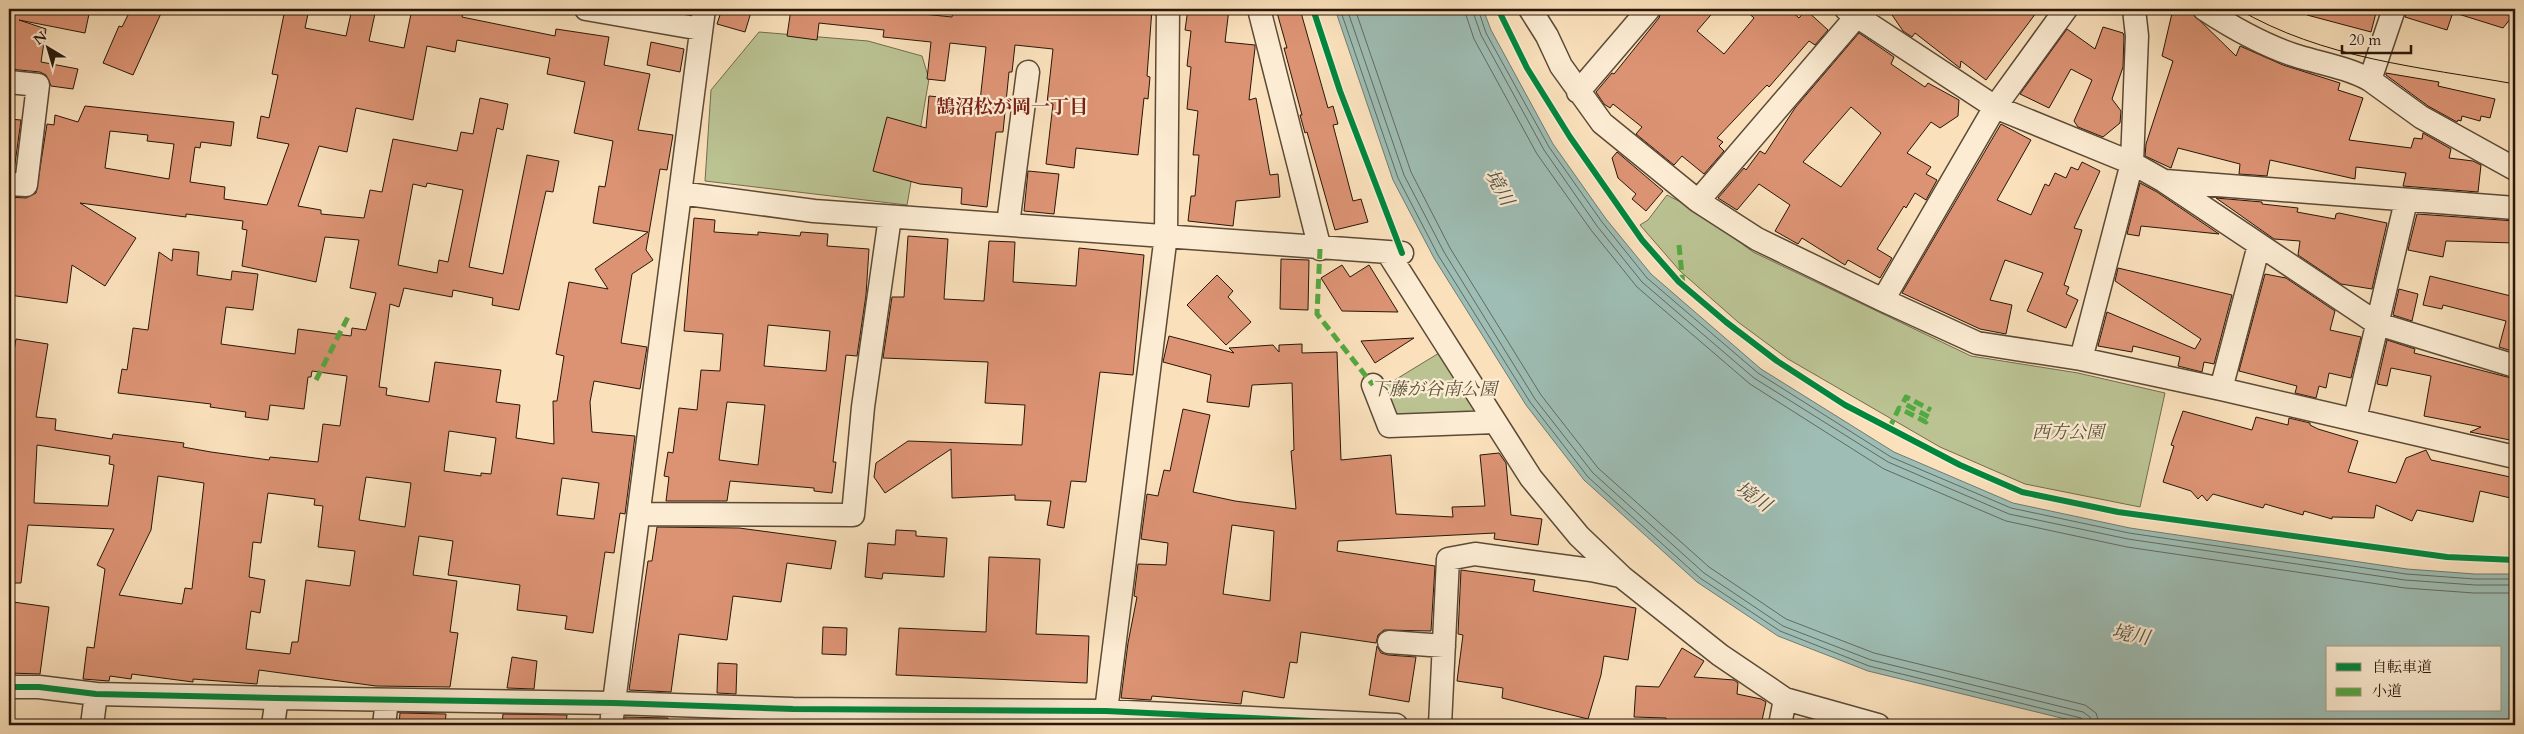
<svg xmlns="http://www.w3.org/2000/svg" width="2524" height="734" viewBox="0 0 2524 734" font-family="Cardo,'Noto Serif JP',serif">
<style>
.green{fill:#bbc393;stroke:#726d4e}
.water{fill:#9ebdb4;stroke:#6f7b70;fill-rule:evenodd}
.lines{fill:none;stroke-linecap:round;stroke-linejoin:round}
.shore{stroke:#636a5e;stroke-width:1}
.building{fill:#dc9374;stroke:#281709;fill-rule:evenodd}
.street-casing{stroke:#5c4a36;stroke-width:25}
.street{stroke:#fcecd3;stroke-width:22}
.tram{stroke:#281709;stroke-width:1}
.quiet{stroke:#53a941;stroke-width:5;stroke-dasharray:10 5;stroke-linecap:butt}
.cycleway-casing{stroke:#fcecd3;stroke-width:9}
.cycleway{stroke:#00873e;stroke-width:6}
.labels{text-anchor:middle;stroke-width:4.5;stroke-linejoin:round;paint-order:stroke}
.park-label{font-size:18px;font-style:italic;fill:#5b5339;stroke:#fcecd3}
.neighbourhood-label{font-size:19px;font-weight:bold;fill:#7a1f14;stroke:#fcecd3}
.water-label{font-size:19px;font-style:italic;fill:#515145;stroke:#fcecd3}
</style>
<rect width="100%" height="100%" fill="#fae1bc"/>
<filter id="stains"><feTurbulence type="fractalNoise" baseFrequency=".004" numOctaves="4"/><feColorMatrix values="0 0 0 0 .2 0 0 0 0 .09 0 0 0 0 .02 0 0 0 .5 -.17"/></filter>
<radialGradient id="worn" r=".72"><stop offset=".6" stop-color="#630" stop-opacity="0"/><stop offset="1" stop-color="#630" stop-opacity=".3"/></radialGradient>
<path class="green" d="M759,32L868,41L922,56L929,79L907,205L705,181L711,90Z
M1667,195L1696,210L1753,252L1971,356L2078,373L2165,393L2140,507L2025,484L1940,447L1788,359L1738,322L1680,271L1640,225L1648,220Z
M1444,350L1485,415L1397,418L1380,389Z"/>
<path class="water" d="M1335,9H1483L1491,30L1553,144L1606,219L1651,274L1761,369L1894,452L2013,503L2130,528L2407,569L2475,574H2515V725H2090L1868,671L1778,636L1697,582L1584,480L1526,405L1434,258L1393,180ZM2328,648H2500V710H2328Z"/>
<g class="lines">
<path class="shore" d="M1340,9L1398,178L1438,255L1530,402L1588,477L1700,578L1780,631L1869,666L2081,718L2086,725
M1347,9L1404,175L1444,252L1535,399L1593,473L1704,573L1783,626L1871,660L2083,712L2090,717L2092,725
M1355,9L1411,172L1450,248L1541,395L1598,468L1709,567L1786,619L1874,653L2085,705L2096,713L2100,725
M1464,9L1474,39L1537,154L1591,230L1637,287L1750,384L1884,469L2006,521L2127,547L2405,588L2474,593H2515
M1472,9L1481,35L1544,150L1597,226L1642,282L1754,378L1888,462L2009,514L2128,539L2405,580L2475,585H2515
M1478,9L1486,33L1549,147L1602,222L1647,278L1758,373L1891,457L2011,508L2129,533L2406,574L2475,579H2515"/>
</g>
<path class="building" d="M9,9H66L89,14L85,33L19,20L46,29L41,62L78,69L73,89L51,86L46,75L40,72L9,69Z
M131,9H163L133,75L103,63L119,26L122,27Z
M285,9H309L305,28L346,36L352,9H376L369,41L404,48L412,9H464L462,17L555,36L556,29L609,37L604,65L650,74L638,130L673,135L667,170L660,169L646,250L653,260L632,274L621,343L647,347L640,389L594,381L590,402L592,432L635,436L625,514L620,513L614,553L605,552L593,633L565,629L567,616L517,610L520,585L448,575L453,541L419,536L413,575L457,581L450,632L458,633L450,687L376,686L259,670L257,684L193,679V682L132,674L131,679L110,676L109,681L83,679L87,647L94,648L105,569L97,565L114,529L28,525L21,583H9V379L16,339L48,344L36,417L56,419L55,430L112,439L113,434L184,443L183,447L211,452L269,460L270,457L318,462L323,424L340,426L347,376L312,371L311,377H308L304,409L270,405L268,420L245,417L246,412L210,407L211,404L118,393L122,369L127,370L133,328L148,330L159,252L172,261L173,249L199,252L197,275L231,280L232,271L258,274L253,310L226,307L221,344L295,354L298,329L351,336L352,328L366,330L376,293L350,288L359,240L325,237L316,282L242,266L247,230L242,229L243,221L186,214V217L80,203L136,238L105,286L72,265L67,303L9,295V197L26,198L36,193L47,124L54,125L55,115L78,122L85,106L234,122L231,146L201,142L200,148L195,147L190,182L225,187L224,199L267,205L289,144L257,138L261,116L269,118L278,75L272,74ZM457,40L550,58L547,74L585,82L574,133L613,141L605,187L599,186L593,223L648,232L595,269L608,289L569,282L556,354L564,356L557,401H553L554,444L516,438L520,405L496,402L501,370L435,362L429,402L386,395L387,388L379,387L390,304L399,307L404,288L452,297L453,290L493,298L492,305L519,310L546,191L553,192L559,161L527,155L503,274L469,267L497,128L503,130L508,104L480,98L473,134L461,132L457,151L393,139L382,192L370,190L364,218L321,214V210L298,206L319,146L347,152L356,108L413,120L427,46L455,52ZM110,131L148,135L147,141L174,144L169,179L105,168ZM427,183L463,190L448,262L439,260L437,273L398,265L413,184L426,187ZM449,431L496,438L491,474L481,473V476L444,471ZM37,445L110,456L109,464L114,465L108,506L34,503ZM158,476L204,483L192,589L185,588L182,604L119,595L151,530ZM366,477L411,483L405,527L359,520ZM562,478L599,483L594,519L557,515ZM268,493L315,499L314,505L323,506L318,547L355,551L350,586L306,580L298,642H292L290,654L246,649L251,611L260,613L265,580L249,577L253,542L261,543Z
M722,9H752L745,32L717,24Z
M791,9H913V13L952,17L953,9H1152L1147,76L1150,77L1148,99L1144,98L1138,155L1076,148L1074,168L1046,164L1053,104L1047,103L1053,49L1015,45L1012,72H1009L1003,132H996L987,207L961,204L962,188L920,184L873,171L887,117L926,128L929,96L980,101L986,47L950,43L945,81L927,79L931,42L883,37L884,30L819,23L817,40L787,36Z
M1188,9H1229L1225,42L1255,45V48L1249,100L1256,98L1270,175L1278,174L1280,197L1236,201L1233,226L1188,221L1191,196H1195L1199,155H1193L1198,111L1187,109L1191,67L1187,66L1191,31L1185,30Z
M1276,9H1300L1328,108L1333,106L1338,124L1333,125L1353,201L1361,199L1368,222L1335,230L1307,132L1305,133L1300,115H1302L1284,48H1287Z
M1662,9H1716L1697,31L1724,54L1754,18L1744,9H1789L1799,18L1806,10L1828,30L1815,45L1809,41L1769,87L1767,85L1717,138L1723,142L1719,146L1724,151L1704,174L1682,156L1674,165L1636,134L1642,127L1613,104L1610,108L1604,104L1596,92L1612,73L1614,74L1659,18Z
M1888,9H2039L1986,80L1961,61L1960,68L1915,33L1912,37L1903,31Z
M2173,9H2188L2236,56L2240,46L2283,65L2340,83L2338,90L2363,98L2349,140L2411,148L2414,138L2422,139L2423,133L2451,149L2449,158L2473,161L2481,165L2478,192L2403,186L2406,173L2356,167L2355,179L2270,160L2267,176L2239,174L2240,164L2178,148L2171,168L2145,156L2146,144L2173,61L2162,56Z
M2308,9H2377L2371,32L2307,15Z
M2407,9H2454L2447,30L2405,17Z
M2456,9H2515V13L2503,28L2455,13Z
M2103,27L2123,33L2124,36L2123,67L2112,99L2121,111L2120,123L2103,137L2078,127L2074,121L2092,80L2071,69L2049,108L2020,94L2067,29L2095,49Z
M1859,33L1894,57L1891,64L1925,87L1928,83L1959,100L1958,116L1940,128L1931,122L1907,153L1931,167L1926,174L1937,180L1926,200L1915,193L1906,208L1904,206L1877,249L1892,258L1880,278L1848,260L1845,265L1802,238L1798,244L1775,231L1790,205L1759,184L1737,210L1718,198L1744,168L1746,170L1760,151L1765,154L1795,108ZM1851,107L1881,133L1841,187L1803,162Z
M651,42L684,49L680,72L647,65Z
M2386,73L2439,82L2438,86L2495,99L2490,118L2481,116L2480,121L2462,116L2461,121L2458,120L2457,122L2428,106L2386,75Z
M9,119L21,120L14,171H9Z
M2001,124L2031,140L1997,200L2031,215L2045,184L2049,186L2055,173L2066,178L2071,167L2078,170L2082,162L2100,171L2074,228L2082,230L2064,285L2069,287L2066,294L2078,300L2066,328L2027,311L2043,273L2005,260L1990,300L2012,305L2006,334L1980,329L1902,293Z
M1617,152L1663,191L1646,211L1632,199L1636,194L1618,178L1612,158Z
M1028,171L1059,174L1054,214L1024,211Z
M2140,183L2157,192L2219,234L2141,226L2139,236L2127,234Z
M2216,198L2262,202V204L2298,208L2297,212L2335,219L2336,214L2339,213L2387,223L2372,289L2341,284L2298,255L2300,241L2274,239Z
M2417,214L2515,221V243L2446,241L2443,257L2408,250Z
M694,218L715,220L714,232L758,235V232L800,236L801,232L828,234L827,246L869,249L866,295L857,356L846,355L833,462H836L832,493L814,491V488L730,481L727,501H666L669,477L664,476L668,452L673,453L679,408L697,410L701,370L720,371L723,334L684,331ZM768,325L830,331L826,371L764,366ZM727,402L765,405L758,465L719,460Z
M908,236L948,239L944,299L984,301L989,241L1015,242L1013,282L1076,286L1079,248L1144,255L1133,375L1100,372L1086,482L1071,481L1064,528L1047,525L1051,501L1015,500V495L952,498L951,449L885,493L874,477L876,463L908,441L1022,445L1025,405L985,403L988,362L883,358L892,297H904Z
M1281,259L1309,260L1308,310L1280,309Z
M1342,265L1350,277L1369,265L1398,312L1342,311L1321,278Z
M2118,268L2232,295L2214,364L2204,362L2202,372L2178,366L2180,357L2133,346L2132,352L2098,346L2107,312L2195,349L2201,339L2115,281Z
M2265,274L2286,278L2335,311L2330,330L2361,337L2351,378L2329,373L2326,388L2319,386L2316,398L2295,393L2297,386L2239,371Z
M1217,275L1233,291L1228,297L1251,322L1226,345L1187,305Z
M2430,276L2515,297V352L2499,347L2506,321L2443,305L2442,309L2423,305Z
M2399,289L2418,294L2412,321L2393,315Z
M1169,336L1234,353L1229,348L1273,345L1279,352V345L1302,344V353L1337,352L1341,460L1391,455L1396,514L1453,517L1452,507L1485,506L1480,455L1499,453L1506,463L1511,515L1542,519L1538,545L1494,539L1495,533L1338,541L1337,551L1435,566L1431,631L1384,630L1378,635L1376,643L1301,632L1297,663L1290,662L1284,698L1243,691L1241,704L1152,696L1151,700L1121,698L1128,643L1137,597L1134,596L1138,564L1166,565L1168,543L1141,539L1147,494L1158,496L1164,470L1170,471L1183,409L1210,415L1193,492L1235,501L1296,509L1291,451L1294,450L1292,383L1252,385L1249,407L1207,402L1211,375L1163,362ZM1232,525L1274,531L1270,601L1223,594Z
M1414,338L1375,363L1361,341Z
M2387,340L2415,349L2414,353L2515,379V441L2470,432L2481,427L2424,416L2431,376L2391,368L2387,386L2377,384Z
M2183,411L2252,430L2256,417L2288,425L2289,418L2310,423V425L2318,429L2358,441L2348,472L2396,483L2406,458L2426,450L2431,460L2515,478V499L2480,491L2473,522L2417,510L2412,521L2376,505L2374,518L2332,517V519L2304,511L2303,515L2265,504L2263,508L2213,494L2207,501L2202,495L2198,499L2191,491L2163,482L2174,446L2171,445Z
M657,527L739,528L836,541L831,569L787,563L781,602L733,596L727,640L679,634L671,692L629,690L648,561H652Z
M896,530L916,531V536L947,538L944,577L883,573L882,579L865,577L868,543L895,545Z
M989,557L1040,559L1036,634L1089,636L1087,683L896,675L899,628L986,632Z
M1461,570L1535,580L1533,591L1636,608L1628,660L1604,656L1601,675L1588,719L1502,698L1503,688L1457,681L1463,635L1458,634Z
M13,602L49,607L40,674L9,673V635Z
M823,627L847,628L846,655L822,654Z
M1377,646L1381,653L1388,655L1416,657L1409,702L1369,695Z
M1682,648L1704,661L1694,677L1734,680L1738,683L1737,694L1761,699L1766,702L1761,725L1731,722V725H1666V718L1634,717L1636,686L1659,687Z
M512,657L537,661L534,689L507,688Z
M718,663L737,664L736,694L717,693Z
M400,713L446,714L445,725H399Z
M503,714L567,715L566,725H502Z
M625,717L668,718L667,725H624Z"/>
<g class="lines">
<defs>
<path id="street" d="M586,9L701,29
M1259,9L1320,249
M1530,9L1547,36L1561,66L1602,123L1698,201L1757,239L1883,300L1977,343L2081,359L2221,389L2515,457
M1846,9L1995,107L2132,163L2164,181L2378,324L2515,366
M2204,9C2233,28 2267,47 2300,57C2324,64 2348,68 2370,80
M2394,9L2370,80L2421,117L2515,169
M9,82L38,85L26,185L9,184
M1578,92L1649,9
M2165,181L2515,208
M680,193L814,211L1402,253
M1698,201L1856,17L1867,9
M1008,224L1028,72
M1388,253L1531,478L1579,536L1622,577L1720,655L1785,699L1878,725
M1883,300L1995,107L2066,9
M2081,359L2132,163L2137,36L2134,9
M1373,385L1389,426L1495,422
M2221,389L2259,245
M2355,419L2406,201
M639,514L853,515L863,407L890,217
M1389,642L1444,646
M9,687H39L96,694L277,698L614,703L793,709L1106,711L1396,725
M1106,711L1166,235L1168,9
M92,725L96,694
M273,725L277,698
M384,725L387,700
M611,725L704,9
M1440,725L1448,559L1475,554L1591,570L1620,576
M1780,725L1785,699"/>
</defs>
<use href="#street" class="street-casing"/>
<use href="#street" class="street"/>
<path class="tram" d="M2238,9C2323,59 2420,67 2515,84"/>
<path class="quiet" d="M1679,245L1683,285
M1320,249L1317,314L1373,385
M316,380L349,315
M1889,429L1899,408L1926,422L1929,417L1903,403L1906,397L1931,410"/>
<defs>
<path id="cycleway" d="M1313,9L1340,91L1402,253
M1498,9L1527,68L1570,137L1642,240L1679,282L1726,322L1777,361L1845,405L1960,465L2022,492L2118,512L2447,557L2515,560
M9,687H39L96,694L277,698L614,703L793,709L1106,711L1396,725"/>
</defs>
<use href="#cycleway" class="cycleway-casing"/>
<use href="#cycleway" class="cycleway"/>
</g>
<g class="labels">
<g class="park-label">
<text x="1434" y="395">下藤が谷南公園</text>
<text x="2068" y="438">西方公園</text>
</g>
<g class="neighbourhood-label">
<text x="1012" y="113">鵠沼松が岡一丁目</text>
</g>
<g class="water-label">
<text transform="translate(1500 187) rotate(61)" y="7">境川</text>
<text transform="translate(1754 496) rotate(34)" y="7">境川</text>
<text transform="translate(2131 634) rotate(11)" y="7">境川</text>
</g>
</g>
<rect width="2524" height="734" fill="none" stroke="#fae1bc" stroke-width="30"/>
<rect x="10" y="10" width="2504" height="714" fill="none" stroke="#281709" stroke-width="2.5"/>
<rect x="15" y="15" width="2494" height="704" fill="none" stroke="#281709"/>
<rect x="2326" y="646" width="175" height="65" fill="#fcecd3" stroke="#a79782"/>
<rect x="2336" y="663" width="25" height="8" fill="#00873e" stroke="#a79782"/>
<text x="2372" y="672" font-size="15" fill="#281709">自転車道</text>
<rect x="2336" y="688" width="25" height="8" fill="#53a941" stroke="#a79782"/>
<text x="2372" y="696" font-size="15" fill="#281709">小道</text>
<g transform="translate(48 48) rotate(322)" stroke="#fcecd3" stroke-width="4" paint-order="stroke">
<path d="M0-4L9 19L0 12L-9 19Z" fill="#281709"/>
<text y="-8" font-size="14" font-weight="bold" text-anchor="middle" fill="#281709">N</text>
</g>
<path d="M2342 45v8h69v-8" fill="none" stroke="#281709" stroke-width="2.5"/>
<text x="2349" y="45" font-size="15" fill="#281709" stroke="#fcecd3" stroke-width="4" paint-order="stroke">20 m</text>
<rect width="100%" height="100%" filter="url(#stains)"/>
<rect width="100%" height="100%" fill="url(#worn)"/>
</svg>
